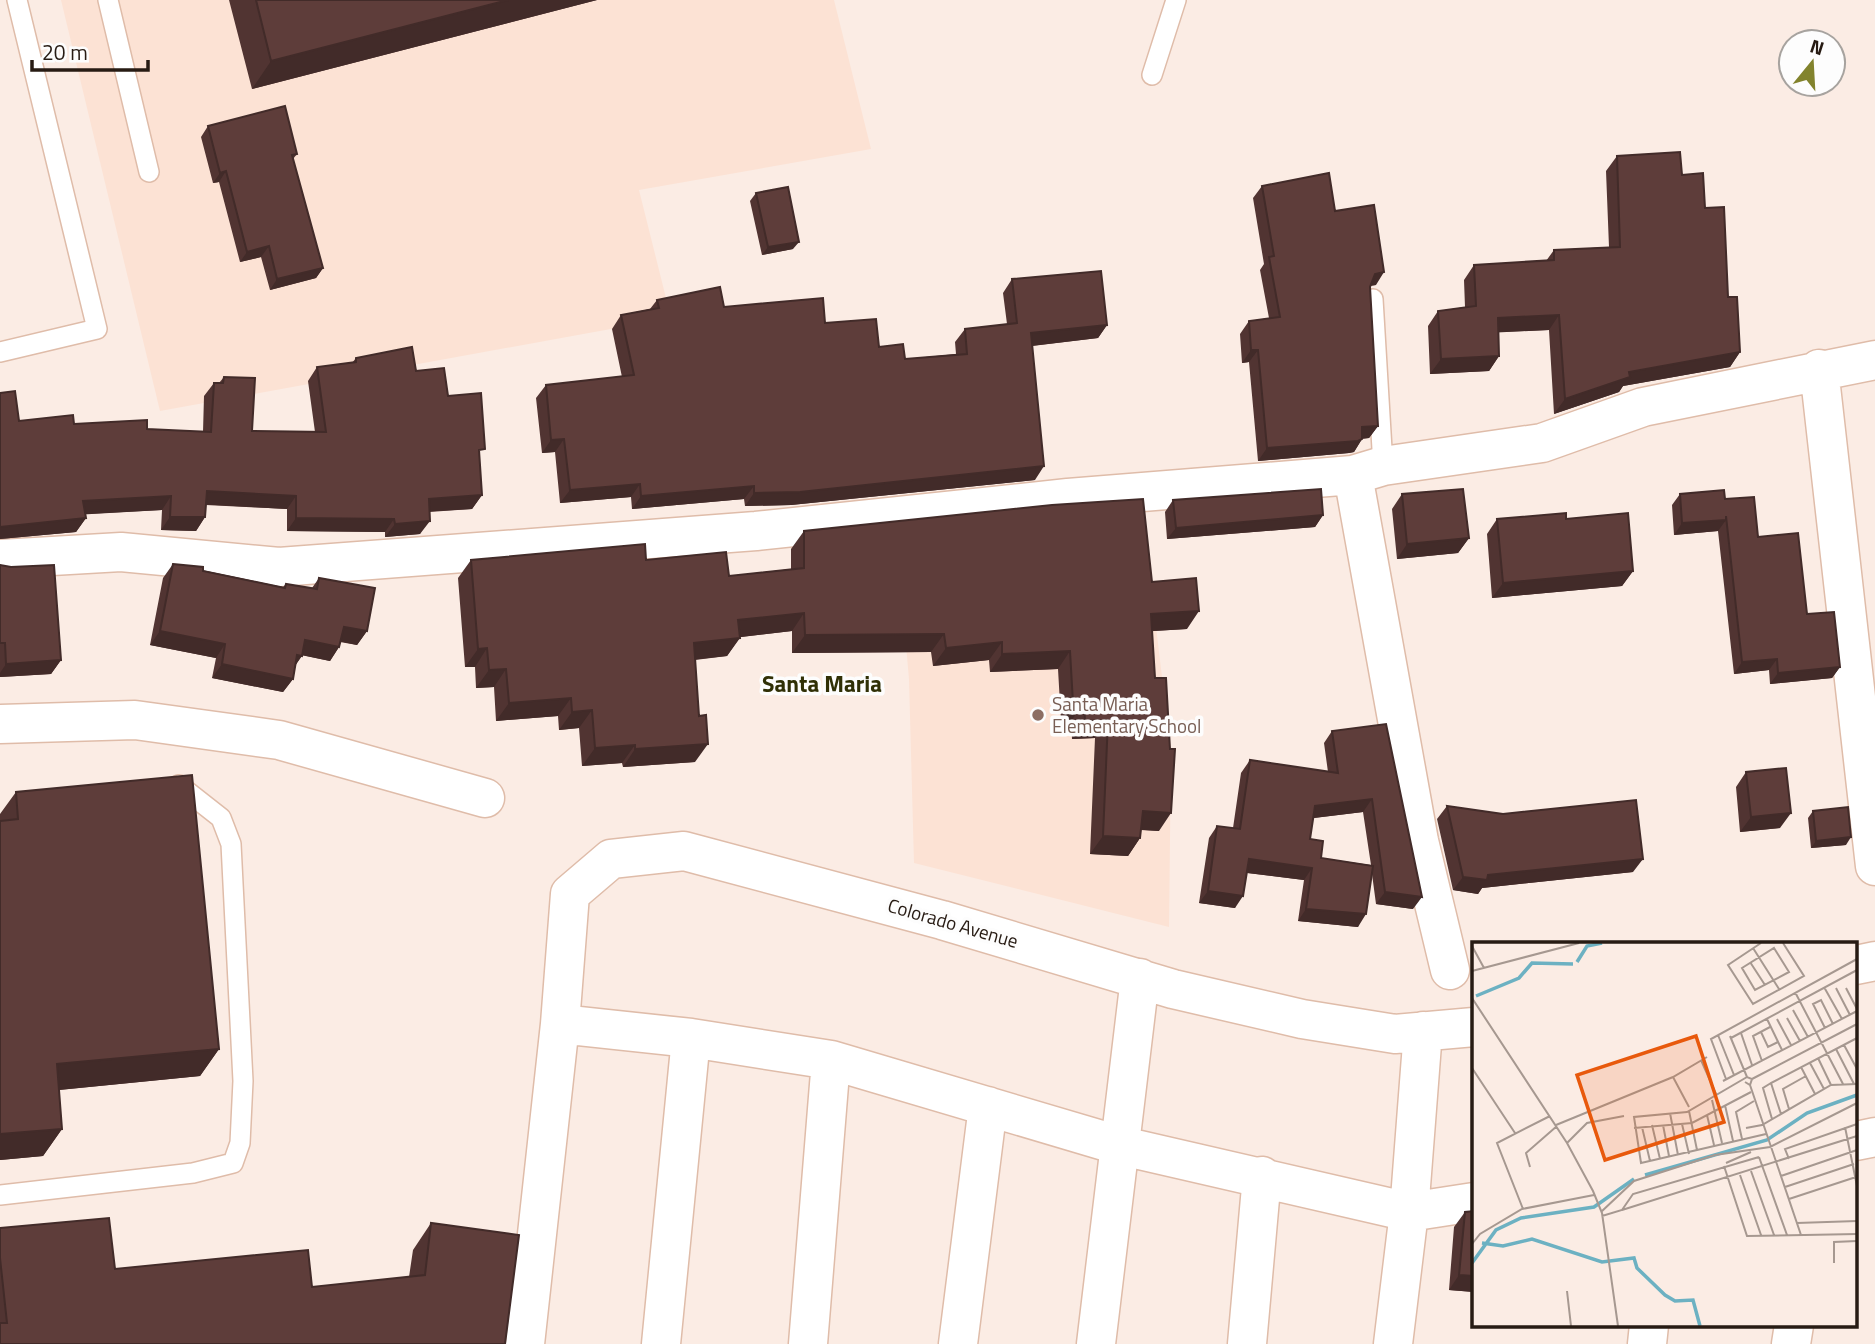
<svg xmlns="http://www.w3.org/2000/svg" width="1875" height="1344" viewBox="0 0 1875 1344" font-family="'Titillium Web',sans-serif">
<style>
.built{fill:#fce2d4}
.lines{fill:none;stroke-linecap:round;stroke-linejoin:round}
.service-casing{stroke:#dfbca9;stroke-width:22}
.minor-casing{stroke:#dfbca9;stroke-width:41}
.service{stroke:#fff;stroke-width:19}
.minor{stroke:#fff;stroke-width:38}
.wall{fill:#513432;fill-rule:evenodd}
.shaded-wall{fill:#422b29}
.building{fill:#5e3d3a;stroke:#422b29;stroke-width:2}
.education-dot{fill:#8d6e63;stroke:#fdfdfd;stroke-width:2.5}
.labels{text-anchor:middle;stroke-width:7;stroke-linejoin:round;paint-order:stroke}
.education-label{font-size:19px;fill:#785e54;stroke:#fdfdfd;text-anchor:start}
.street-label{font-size:19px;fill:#271b13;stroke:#fdfdfd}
.quarter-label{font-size:23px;font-weight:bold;fill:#303006;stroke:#fdfdfd}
.inset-river{fill:none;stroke:#6cb1c2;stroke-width:3.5}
.inset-road{fill:none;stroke:#a69890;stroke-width:2}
.view{fill:#e8590c;fill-opacity:0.15;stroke:#e8590c;stroke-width:3.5}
.inset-edge{fill:none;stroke:#271b13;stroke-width:3.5}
</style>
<rect width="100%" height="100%" fill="#fbece4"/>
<path class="built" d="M61,0H834L871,149L639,190L671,318L160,411Z
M1142,510L1171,752L1169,927L914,863L909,679L896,532Z"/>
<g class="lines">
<defs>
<path id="service" d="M108,0L149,172
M1152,75L1176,0
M1373,299L1383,466
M0,352L97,329L17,0
M0,1195L193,1173L233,1163L240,1143L243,1081L231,844L221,818L179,785"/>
<path id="minor" d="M1819,369L1875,866
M1353,475L1419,841L1450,970
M0,559L121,552L279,567L756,531L1068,498L1353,475L1383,466L1542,443L1643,407L1875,360
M0,724L135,720L279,740L485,798
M1856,965L1875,961
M560,1024L691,1038L831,1060L1118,1145L1409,1212L1474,1202
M1856,1141L1875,1137
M525,1344L560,1024L570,894L611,859L684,851L942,920L1173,989L1302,1019L1395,1034L1474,1027
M661,1344L691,1038
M808,1344L831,1060
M958,1344L988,1106
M1096,1344L1140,978
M1247,1344L1262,1176
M1393,1344L1409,1212L1423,1031
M1647,1344L1649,1325
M1791,1344L1794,1325"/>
</defs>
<use href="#service" class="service-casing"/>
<use href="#minor" class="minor-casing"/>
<use href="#service" class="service"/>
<use href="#minor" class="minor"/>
</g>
<path class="wall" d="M229,0H597L252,89Z
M208,126L297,154L293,159L323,268L316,278L270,290L261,257L240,262L219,182L213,183L201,137Z
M1617,156L1682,175L1705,208L1728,297L1740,352L1730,367L1623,386L1619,392L1554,414L1549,330L1498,332L1499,356L1489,371L1430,374L1428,326L1438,311L1465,307L1464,280L1474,265L1546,261L1554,250L1609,247L1606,171Z
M1262,186L1335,211L1376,285L1370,286V287L1378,426L1369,438L1362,439L1354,452L1349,453L1258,461L1249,362L1242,363L1240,334L1249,321L1269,318L1260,270L1264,264L1253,198Z
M756,193L793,249L762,255L750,201Z
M1012,279L1107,325L1098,338L1032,346L1035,480L791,505L745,506L744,499L632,509L631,497L560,503L555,452L542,453L536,398L546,385L622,377L612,329L621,315L650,309L657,300L724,307L825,323L905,359L956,354L955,342L965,329L1007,324L1003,293Z
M356,358L416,371L448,396L479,457L482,495L472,509L429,512L420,534L385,537V532L287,531V509L206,505L205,517L196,531L161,530L162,510L85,514L86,518L76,532L0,539V393L19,421L203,432L204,396L214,383H219L224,377L252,431L315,432L308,381L317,367L352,363Z
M1402,494L1469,538L1458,553L1397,559L1392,509Z
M1680,494L1725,499L1758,537L1840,667L1832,678L1770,684L1769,670L1734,674L1718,531L1674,535L1672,505Z
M1173,500L1323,515L1315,527L1167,539L1165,512Z
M1497,519H1566L1633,571L1622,586L1492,598L1487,534Z
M804,531L1152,582L1187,629L1152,631L1159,831L1141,830L1140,838L1128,856L1090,854L1095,738L1072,739L1071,721H1061L1058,669L990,672L989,660L933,666L931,652L792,653V631L740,637L727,656L695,660V762L623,767L622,763L582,766L579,728L559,730L558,716L496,721L494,687L476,688L475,667H465L458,578L471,560H646L729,576L791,569V549Z
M173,564L283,587L286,584L312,588L319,578L367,631L357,645L340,642L339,647L330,661L302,655L295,666L293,679L283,692L212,678L216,658L150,645L163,578Z
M0,565L61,660L51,674L0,677Z
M1386,724L1413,909L1376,904L1372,874L1358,927L1298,921L1304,880L1247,873L1235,908L1199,903L1209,838L1217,826L1233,828L1241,773L1250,760L1328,772L1324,743L1332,731ZM1363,812L1371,865L1321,858L1310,839L1313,818Z
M1746,772L1780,828L1740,832L1736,787Z
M16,792L219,1049L200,1076L59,1090L62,1129L43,1156L0,1160V814Z
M1447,806L1633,872L1482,888L1478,894L1453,890L1437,819Z
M1813,811L1846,845L1811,848L1808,818Z
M1465,1212L1474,1292L1449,1290L1454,1227Z
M431,1223L505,1344H0V1228L115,1269L312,1287L409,1277L413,1250Z"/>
<path class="shaded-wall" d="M508,0H597L252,89L271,61Z
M226,171L219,182L213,183L220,173Z
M799,242L793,249L762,255L768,247Z
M269,246L261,257L240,262L247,252Z
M323,268L316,278L270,290L277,279Z
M1384,272L1376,285L1367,286L1375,274Z
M1559,315L1549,330L1487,333L1498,318Z
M1107,325L1098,338L1022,347L1031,333Z
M1251,350H1258L1249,362L1242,363Z
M1740,352L1730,367L1623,386L1619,392L1554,414L1565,399L1629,372Z
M1499,356L1489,371L1430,374L1441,359Z
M1378,426L1369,438L1353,439L1362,427Z
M564,439L555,452L542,453L551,440Z
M1362,439L1354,452L1349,453L1258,461L1267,448Z
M1044,466L1035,480L791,505L745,506L754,493Z
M640,484L631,497L560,503L570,490Z
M754,486L744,499L632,509L641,496Z
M207,491L296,496L287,509L197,504Z
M482,495L472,509L419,512L429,499Z
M171,496L162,510L74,515L83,501Z
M1323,515L1315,527L1167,539L1176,528Z
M170,517H205L196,531L161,530Z
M86,518L76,532L0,539V527Z
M296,518L394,519L385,532L287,531Z
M1726,520L1718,531L1674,535L1682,523Z
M430,521L420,534L385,537L395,524Z
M1469,538L1458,553L1397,559L1407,544Z
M1633,571L1622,586L1492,598L1503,583Z
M1199,611L1187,629L1138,632L1151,614Z
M804,613L792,631L725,639L738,620Z
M344,627L367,631L357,645L334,640Z
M160,631L225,644L216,658L150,645Z
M944,634L931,652L792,653L805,635Z
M740,638L727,656L681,661L694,643Z
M305,640L339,647L330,661L296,654Z
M1002,642L989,660L933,666L946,648Z
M487,648L475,667H465L478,649Z
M1070,651L1058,669L990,672L1002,654Z
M297,655L302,656L292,670Z
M1777,659L1769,670L1734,674L1742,662Z
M61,660L51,674L0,677V673L6,664Z
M222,664L293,679L283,692L212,678Z
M1840,667L1832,678L1770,684L1778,673Z
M506,669L494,687L476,688L489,670Z
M571,698L558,716L496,721L509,703Z
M1073,703H1084L1071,721H1061Z
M592,710L579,728L559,730L572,712Z
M1108,720L1095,738L1072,739L1085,721Z
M708,744L695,762L623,767L635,749Z
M635,745L622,763L582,766L595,748Z
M1372,799L1363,812L1306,819L1315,806Z
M1143,811L1171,813L1159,831L1130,829Z
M1791,813L1780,828L1740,832L1751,817Z
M1103,836L1140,838L1128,856L1090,854Z
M1851,837L1846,845L1811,848L1816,841Z
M1249,859L1312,868L1304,880L1240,872Z
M1643,859L1633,872L1482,888L1478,894L1453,890L1463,877Z
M1208,891L1243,896L1235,908L1199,903Z
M1385,892L1422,897L1413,909L1376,904Z
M1306,909L1366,914L1358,927L1298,921Z
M219,1049L200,1076L38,1092L57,1064Z
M62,1129L43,1156L0,1160V1134Z
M1459,1275L1474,1276V1292L1449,1290Z"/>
<path class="building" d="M256,0H508L271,61Z
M285,106L297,154L292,155L323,268L277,279L269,246L247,252L226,171L220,173L208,126Z
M1680,152L1682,175L1703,173L1705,208L1724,207L1728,297H1737L1740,352L1629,372L1630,377L1565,399L1559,315L1498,318L1499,356L1441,359L1438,311L1476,306L1474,265L1554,260V250L1620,247L1617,156Z
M1329,173L1335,211L1374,205L1384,272L1375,274L1370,287L1378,426L1362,427V439L1358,441L1267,448L1258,350H1251L1249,321L1280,317L1269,257L1274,256L1262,186Z
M788,187L799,242L768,247L756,193Z
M1101,271L1107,325L1031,333L1044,466L800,492L754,493V486L641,496L640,484L570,490L564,439L551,440L546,385L634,375L621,315L659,308L657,300L720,287L724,307L823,298L825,323L876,319L879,347L903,344L905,359L967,354L965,329L1017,323L1012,279Z
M412,347L416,371L444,368L448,396L481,393L485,449L479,450L482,495L429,499L430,521L395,524L394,519L296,518V496L207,491L205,517H170L171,496L83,501L86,518L0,527V393L15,391L19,421L73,415L74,424L147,420V429L211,432L214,383H223L224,377L255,378L252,431L326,432L317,367L356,362V358Z
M1321,489L1323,515L1176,528L1173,500Z
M1463,489L1469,538L1407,544L1402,494Z
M1724,490L1725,499L1754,497L1758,537L1798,533L1807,614L1834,612L1840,667L1778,673L1777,659L1742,662L1726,516V520L1682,523L1680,494Z
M1143,499L1152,582L1196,578L1199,611L1151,614L1155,678H1166L1170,749H1175L1171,813L1143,811L1140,838L1103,836L1108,720L1085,721L1084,703H1073L1070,651L1002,654V642L946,648L944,634L805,635L804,613L738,620L740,638L694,643L699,716L706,715L708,744L635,749V745L595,748L592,710L572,712L571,698L509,703L506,669L489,670L487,648L478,649L471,560L645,544L646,560L726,552L729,576L804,568V531L1052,505Z
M1566,513V519L1628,513L1633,571L1503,583L1497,519Z
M173,564L203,567V571L285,588L286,584L317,589L319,578L375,588L367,631L344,627L339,647L305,640L302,656L297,655L293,679L222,664L225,644L160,631Z
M0,565L11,567L54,565L61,660L6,664L5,643H0Z
M1386,724L1422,897L1385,892L1372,799L1315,806L1310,839L1323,841L1321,858L1373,866L1366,914L1306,909L1312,868L1249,859L1243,896L1208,891L1217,826L1240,829L1250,760L1338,773L1332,731Z
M1786,768L1791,813L1751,817L1746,772Z
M192,775L219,1049L57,1064L62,1129L0,1134V821L18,819L16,792Z
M1636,800L1643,859L1488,875L1487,880L1463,877L1447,806L1503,814Z
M1848,807L1851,837L1816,841L1813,811Z
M1474,1211V1276L1459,1275L1465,1212Z
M109,1218L115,1269L308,1250L312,1287L425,1275L431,1223L519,1235L505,1344H0V1323H7L0,1258V1228Z"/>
<circle class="education-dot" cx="1038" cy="715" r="7"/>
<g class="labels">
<g class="education-label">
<text x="1052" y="711">Santa Maria<tspan x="1052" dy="22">Elementary School</tspan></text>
</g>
<g class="street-label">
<text transform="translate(953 923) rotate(16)" y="7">Colorado Avenue</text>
</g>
<g class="quarter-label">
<text x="822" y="692">Santa Maria</text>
</g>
</g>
<g transform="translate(1472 942)">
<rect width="385" height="385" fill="#fbece4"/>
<path class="inset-river" d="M105,20L115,4L130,1M4,54L47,36L60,21L101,22M173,233L295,198L335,171L385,153M10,301L31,304L60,297L130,320L162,316L165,326L193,353L203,359L221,358L228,384M0,321L24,288L49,276L122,265L162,237"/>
<path class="inset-road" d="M289,1L256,23L281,62L332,34L311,1M0,4L12,26M281,6L307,47M302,6L317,30L283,48L270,26ZM278,20L293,43M0,29L107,1M352,45L370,77M364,46L378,73M374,46L385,67M323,50L371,142M0,56L95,201L121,249L130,271L146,384M321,68L336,95M315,76L328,99M295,77L310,108M305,77L319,103M353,86L341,62L349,58L361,82M289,90L296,105L306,100M269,91L280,123M246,93L262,133M258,94L275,135M259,96L385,28M372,103L385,127M364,107L382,142M346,116L359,143M229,118L244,152M290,119L281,94L298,85M338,121L352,147M329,125L343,152M0,126L43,191M201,135L217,165M254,137L239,97L385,17M280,137L385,82M251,139L385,69M273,140L278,143L280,137L275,135L215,170L162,175L169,221L294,192M299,141L291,146L300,177M278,143L329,293M240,158L250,201M253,163L261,199M317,167L311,147L334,134M217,169L225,208M198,171L206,213M309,172L299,141L385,96M235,173L242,203M210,182L217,212M84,183L201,135L235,115M180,183L188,217M191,183L197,214M170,185L178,219M373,185L385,244M162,186L220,181L279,150M274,186L290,183L359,143L385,142M270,197L264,170L282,159M95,201L115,181L152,174M287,215L315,293M317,217L313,207L385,182M254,221L279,210M252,224L275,294L385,292M58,225L54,211L85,184M279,229L302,293M268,233L289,293M309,234L385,208M313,245L382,222M317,257L384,235M51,267L25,201L78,174M150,268L385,194M129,270L162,239L243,213L298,205L385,161M130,274L150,268L161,252L287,215M325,281L385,279M0,302L8,292L50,267L122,253M362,321V300L385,299M95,349L99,384"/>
<path class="view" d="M224,94L252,180L133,218L105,133Z"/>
<rect width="385" height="385" class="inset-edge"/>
</g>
<g transform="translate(1812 63) rotate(18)"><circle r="33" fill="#fdfdfd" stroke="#a7a39f" stroke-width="2"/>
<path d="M0-5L12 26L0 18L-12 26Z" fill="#82832d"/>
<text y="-10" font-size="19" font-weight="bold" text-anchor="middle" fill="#271b13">N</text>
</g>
<path d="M32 60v10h116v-10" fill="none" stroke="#271b13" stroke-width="3.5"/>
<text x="42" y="60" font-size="21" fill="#271b13" stroke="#fdfdfd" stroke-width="5" paint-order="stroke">20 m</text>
</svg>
